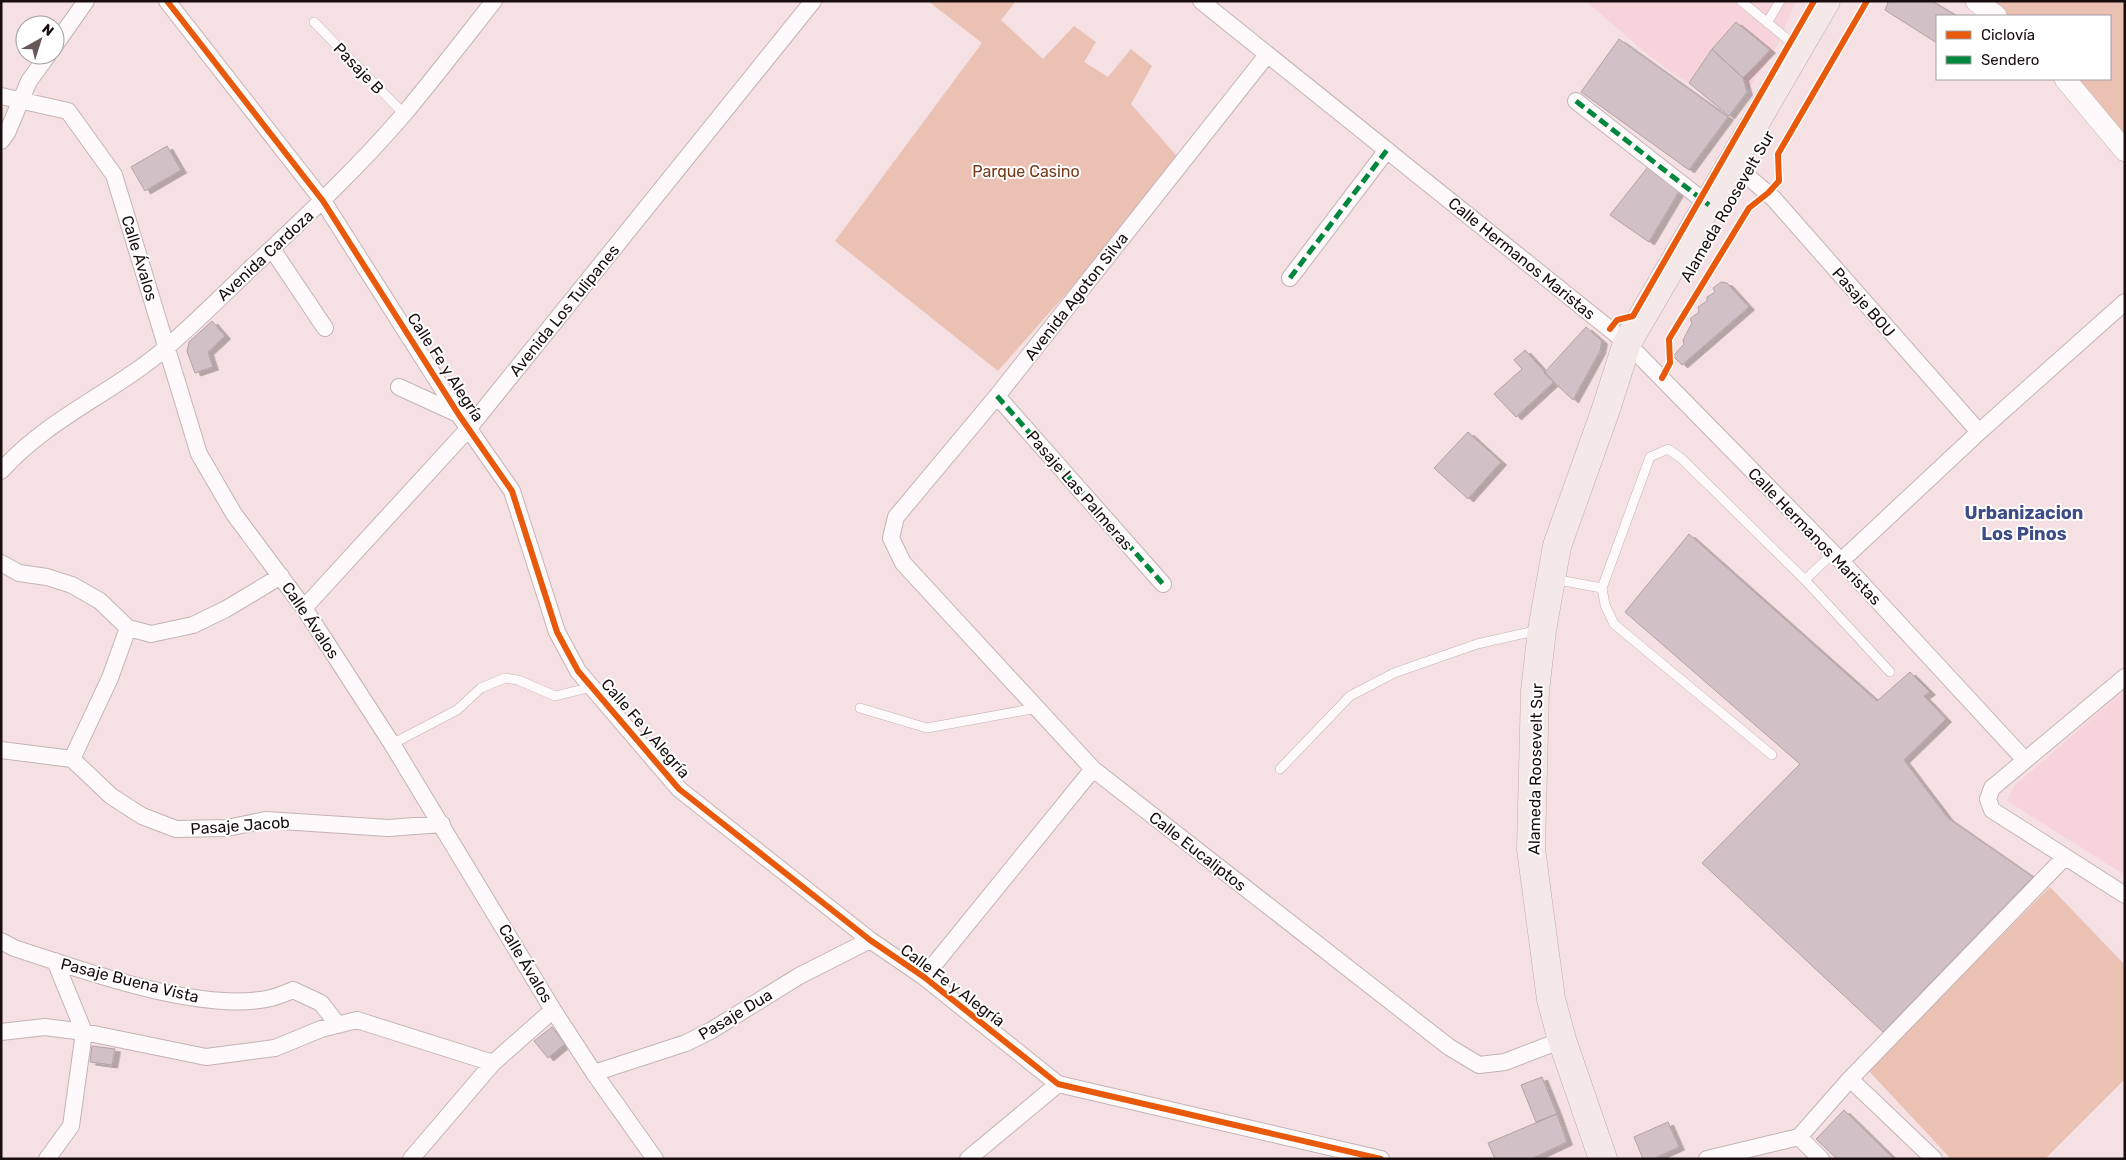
<svg xmlns="http://www.w3.org/2000/svg" width="2126" height="1160" viewBox="0 0 2126 1160" font-family="Rubik,sans-serif">
<style>
.built{fill:#f7d4d9}
.green{fill:#ebc1b3}
.building{fill:#d1c1c6;stroke:#b1a2a6;filter:url(#shadow)}
.lines{fill:none;stroke-linecap:round;stroke-linejoin:round}
.service-casing{stroke:#c4b3b5;stroke-width:10}
.minor-casing{stroke:#c4b3b5;stroke-width:18}
.tertiary-casing{stroke:#c4b3b5;stroke-width:22}
.trunk-casing{stroke:#c0acab;stroke-width:29}
.service{stroke:#fefafb;stroke-width:9}
.minor{stroke:#fefafb;stroke-width:16}
.tertiary{stroke:#fefafb;stroke-width:21}
.trunk{stroke:#f4e8e8;stroke-width:28}
.quiet{stroke:#00873e;stroke-width:5;stroke-dasharray:10 5;stroke-linecap:butt}
.cycleway-casing{stroke:#fff;stroke-width:9}
.cycleway{stroke:#e8590c;stroke-width:6}
.labels{text-anchor:middle;stroke-width:4;stroke-linejoin:round;paint-order:stroke}
.street-label{font-size:16px;fill:#190d0f;stroke:#fff}
.park-label{font-size:16px;fill:#763a18;stroke:#fff}
.neighbourhood-label{font-size:18px;font-weight:bold;fill:#3d4b87;stroke:#fff}
</style>
<defs>
<filter id="shadow"><feDropShadow dx="5.5" dy="3" stdDeviation="0" flood-color="#0004"/></filter>
</defs>
<rect width="100%" height="100%" fill="#f5e0e3"/>
<path class="built" d="M1586,1H1796L1774,52L1729,116L1689,83L1672,73L1641,49Z
M2125,690V875L2007,801L2014,786Z"/>
<path class="green" d="M928,1H1016L1001,20L1043,59L1074,26L1096,42L1084,62L1108,77L1131,49L1152,66L1131,104L1182,162L998,371L835,241L982,43Z
M1962,1H2125V164L2055,79H2110V16H1982Z
M2050,887L2125,965V1079L2045,1159H1951L1868,1070Z"/>
<path class="building" d="M1886,1H1932L1957,16H1937V43L1885,10L1888,3Z
M1736,22L1770,50L1743,78L1712,49Z
M1619,39L1728,117L1689,170L1581,92Z
M1712,49L1743,78L1747,92L1729,116L1689,83Z
M167,146L181,170L145,191L131,167Z
M1651,163L1681,188L1649,242L1610,215Z
M1721,282L1727,283L1749,307L1682,365L1673,356L1684,344L1683,340L1692,323L1690,319L1699,312L1698,307L1707,301V297L1715,292L1713,288Z
M212,321L225,336L208,352L213,367L195,373L187,351L189,342Z
M1586,327L1602,341L1600,351L1573,400L1544,373Z
M1525,350L1554,382L1516,417L1494,394L1522,369L1514,360Z
M1468,432L1501,462L1468,499L1434,468Z
M1689,534L1877,701L1910,672L1930,692L1924,696L1946,719L1904,760L1948,818L2033,877L1883,1032L1702,863L1800,764L1625,612Z
M552,1027L565,1044L548,1058L534,1041Z
M92,1046L115,1049L112,1065L90,1062Z
M1542,1077L1557,1114L1536,1122L1521,1085Z
M1844,1110L1894,1159H1837L1816,1139Z
M1557,1114L1567,1142L1531,1159H1495L1488,1143Z
M1668,1122L1679,1147L1653,1159H1643L1634,1137Z"/>
<g class="lines">
<defs>
<path id="service" d="M1741,1L1791,42L1795,48
M314,22L404,114
M1767,23L1780,1
M1553,579L1602,588
M1805,580L1833,553
M860,708L927,728L1037,708
M392,744L457,710L481,688L505,678L518,680L555,696L592,687
M1772,755L1614,624L1605,605L1602,588L1650,457L1668,449L1682,459L1805,580L1890,672
M1280,769L1350,696L1394,673L1477,644L1539,630"/>
<path id="minor" d="M167,1L323,201L459,415L512,491L557,632L578,671L679,789L870,940L924,977L1058,1084L1381,1159
M1201,1L1627,343L1841,561L2024,759
M55,45L86,1
M1267,55L997,396L896,517L891,538L903,563L1093,769L1449,1047L1479,1065L1505,1062L1562,1040
M1,96L68,111L114,175L199,454L234,514L304,608L392,744L553,1010L594,1073L655,1159
M1576,101L1709,205
M1,141L7,133L29,81L48,55
M1746,175L1773,198L1979,432
M272,249L325,328
M1290,278L1387,150
M399,387L458,414
M997,396L1163,584
M1,471C48,418 115,392 167,347C196,322 223,295 250,269C303,219 357,169 404,114C435,77 464,39 494,1
M1841,561L1979,432L2125,302
M1,563L19,573L47,577L72,585L100,601L128,628L110,678L72,759
M304,608L469,428L813,1
M128,628L151,634L193,625L226,609L281,576
M2125,677L1992,788L1988,799L1992,810L2125,895
M1,750L72,759L111,796L142,816L176,829L227,828L266,820L388,828L442,824
M1,941L14,948C82,970 201,1014 271,998C279,996 286,993 293,990L321,1003L338,1025
M924,977L1093,769
M1,1032L45,1027L84,1032L206,1057L275,1048L321,1029L357,1020L493,1063
M594,1073L686,1043L712,1030L799,976L870,940
M1850,1079L1934,1159
M1799,1137L1821,1159
M47,1159L71,1126L84,1032L55,961
M411,1159L493,1063L553,1010
M968,1159L1058,1084
M1707,1159L1799,1137L1850,1079L2065,857"/>
<path id="tertiary" d="M1976,1L1996,16
M2065,79L2125,151"/>
<path id="trunk" d="M1603,1159L1562,1040L1551,999L1531,849L1535,691L1542,630L1557,546L1606,409L1627,343L1826,1"/>
</defs>
<use href="#service" class="service-casing"/>
<use href="#minor" class="minor-casing"/>
<use href="#tertiary" class="tertiary-casing"/>
<use href="#trunk" class="trunk-casing"/>
<use href="#service" class="service"/>
<use href="#minor" class="minor"/>
<use href="#tertiary" class="tertiary"/>
<use href="#trunk" class="trunk"/>
<path class="quiet" d="M1576,101L1709,205
M1290,278L1387,150
M997,396L1163,584"/>
<defs>
<path id="cycleway" d="M167,1L323,201L459,415L512,491L557,632L578,671L679,789L870,940L924,977L1058,1084L1381,1159
M1610,329L1617,320L1633,316L1814,1
M1662,378L1670,363L1669,339L1749,208L1768,193L1779,181L1778,154L1867,1"/>
</defs>
<use href="#cycleway" class="cycleway-casing"/>
<use href="#cycleway" class="cycleway"/>
</g>
<g class="labels">
<g class="street-label">
<text transform="translate(359 68) rotate(46)" y="6">Pasaje B</text>
<text transform="translate(1727 206) rotate(-60)" y="6">Alameda Roosevelt Sur</text>
<text transform="translate(265 255) rotate(-43)" y="6">Avenida Cardoza</text>
<text transform="translate(140 258) rotate(73)" y="6">Calle Ávalos</text>
<text transform="translate(1522 258) rotate(39)" y="6">Calle Hermanos Maristas</text>
<text transform="translate(1076 296) rotate(-52)" y="6">Avenida Agoton Silva</text>
<text transform="translate(1864 302) rotate(49)" y="6">Pasaje BOU</text>
<text transform="translate(564 310) rotate(-51)" y="6">Avenida Los Tulipanes</text>
<text transform="translate(446 367) rotate(57)" y="6">Calle Fe y Alegría</text>
<text transform="translate(1080 490) rotate(49)" y="6">Pasaje Las Palmeras</text>
<text transform="translate(1815 536) rotate(46)" y="6">Calle Hermanos Maristas</text>
<text transform="translate(311 620) rotate(56)" y="6">Calle Ávalos</text>
<text transform="translate(646 728) rotate(49)" y="6">Calle Fe y Alegría</text>
<text transform="translate(1535 769) rotate(-89)" y="6">Alameda Roosevelt Sur</text>
<text transform="translate(240 825) rotate(-4)" y="6">Pasaje Jacob</text>
<text transform="translate(1198 851) rotate(38)" y="6">Calle Eucaliptos</text>
<text transform="translate(526 963) rotate(59)" y="6">Calle Ávalos</text>
<text transform="translate(130 980) rotate(14)" y="6">Pasaje Buena Vista</text>
<text transform="translate(953 985) rotate(37)" y="6">Calle Fe y Alegría</text>
<text transform="translate(735 1014) rotate(-31)" y="6">Pasaje Dua</text>
</g>
<g class="park-label">
<text x="1026" y="177">Parque Casino</text>
</g>
<g class="neighbourhood-label">
<text x="2024" y="519">Urbanizacion<tspan x="2024" dy="21">Los Pinos</tspan></text>
</g>
</g>
<rect width="2126" height="1160" fill="none" stroke="#190d0f" stroke-width="5"/>
<rect x="1936" y="15" width="175" height="65" fill="#ffffff" stroke="#a39e9f"/>
<rect x="1946" y="31" width="25" height="8" fill="#e8590c" stroke="#a39e9f"/>
<text x="1981" y="40" font-size="15" fill="#190d0f">Ciclovía</text>
<rect x="1946" y="56" width="25" height="8" fill="#00873e" stroke="#a39e9f"/>
<text x="1981" y="65" font-size="15" fill="#190d0f">Sendero</text>
<g transform="translate(40 40) rotate(39)"><circle r="24" fill="#ffffff" stroke="#a39e9f"/>
<path d="M0-4L9 19L0 12L-9 19Z" fill="#665759"/>
<text y="-8" font-size="14" font-weight="bold" text-anchor="middle" fill="#190d0f">N</text>
</g>
</svg>
